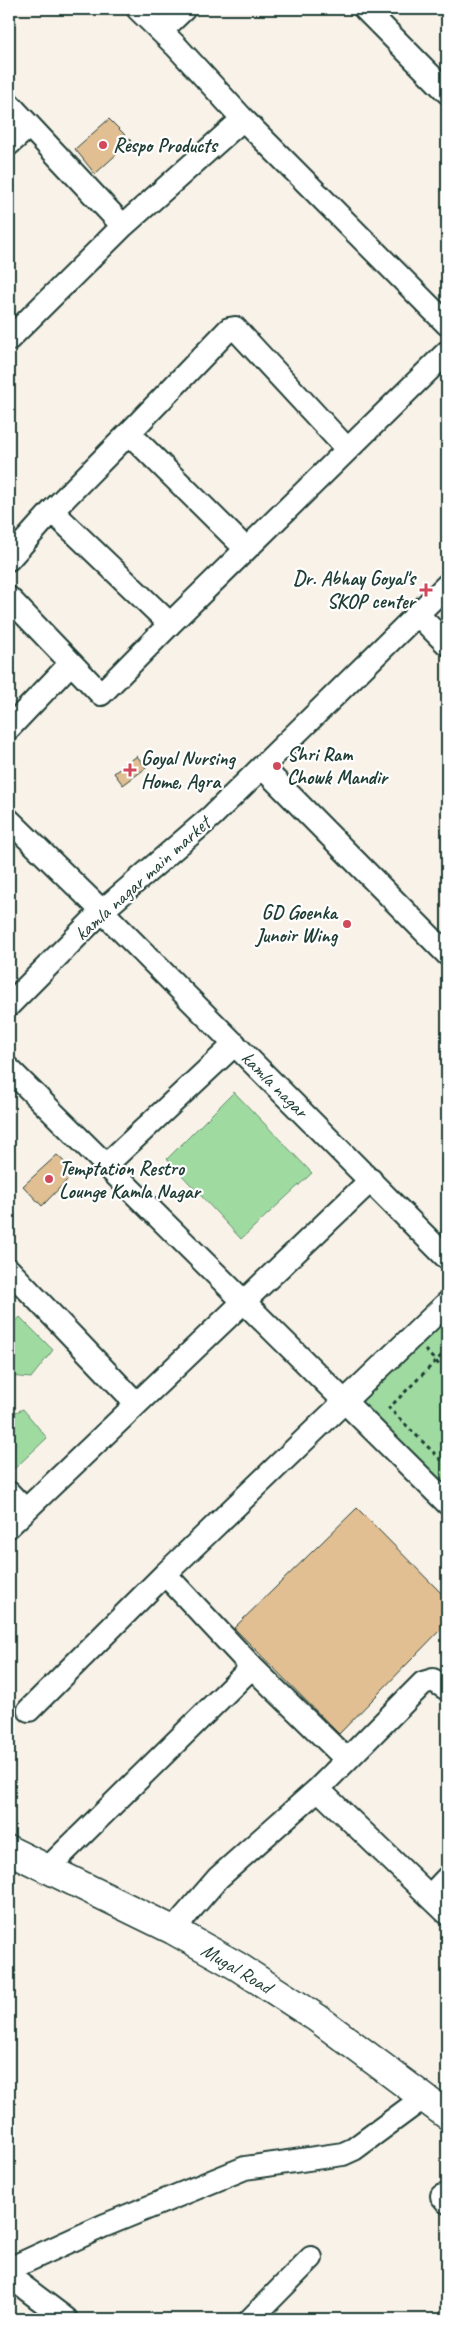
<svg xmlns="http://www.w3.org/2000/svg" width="456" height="2328" viewBox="0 0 456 2328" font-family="Caveat,sans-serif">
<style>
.green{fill:#9fdba1;stroke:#5f8c6a}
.building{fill:#e1bf93;stroke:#1f3d34}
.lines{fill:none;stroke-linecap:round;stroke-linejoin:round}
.minor-casing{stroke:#1f3d34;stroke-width:26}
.tertiary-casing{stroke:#1f3d34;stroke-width:31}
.path{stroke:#1f3d34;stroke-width:3;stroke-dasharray:4 4;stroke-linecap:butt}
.minor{stroke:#fff;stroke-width:22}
.tertiary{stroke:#fff;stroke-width:28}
.poi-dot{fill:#d1495b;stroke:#fff;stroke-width:2}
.labels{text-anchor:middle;stroke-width:4.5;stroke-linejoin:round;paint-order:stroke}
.poi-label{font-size:20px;font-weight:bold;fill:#1f3d34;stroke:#fff;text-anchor:start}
.street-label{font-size:20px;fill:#1f3d34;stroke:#fff}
</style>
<rect width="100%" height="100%" fill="#f9f2e9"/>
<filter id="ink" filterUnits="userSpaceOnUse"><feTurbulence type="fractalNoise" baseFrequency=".02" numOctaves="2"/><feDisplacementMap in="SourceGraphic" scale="10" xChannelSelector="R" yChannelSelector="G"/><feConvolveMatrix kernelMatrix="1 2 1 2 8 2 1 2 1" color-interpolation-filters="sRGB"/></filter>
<g filter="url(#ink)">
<path class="green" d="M234,1092L312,1173L241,1239L167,1159Z
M447,1303V1503L346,1401Z
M20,1317L53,1350L31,1378L9,1376V1329Z
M23,1409L47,1438L12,1471L9,1468V1415Z"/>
<path class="building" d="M109,119L131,141L95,174L75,149Z
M137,756L146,768L123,785L114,773Z
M57,1155L75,1172L42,1206L23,1186Z
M357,1508L447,1599V1623L339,1734L234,1628Z"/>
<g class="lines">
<defs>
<path id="minor" d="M138,9L176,46L243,119
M365,9L447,92
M161,31L184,9
M9,104L123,226L243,119L447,324
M9,144L29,126
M9,339L123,226
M52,511L170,624L447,352
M245,548L129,433L229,329L235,328L347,449
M9,559L52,511L129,433
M9,598L101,694L170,624
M417,614L447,644
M9,728L71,663
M262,767L447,954
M9,820L102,911L447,1258
M9,1005L102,911L212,816L447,585
M9,1069L447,1503
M106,1165L235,1044
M9,1270L136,1403
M9,1493L25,1510
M9,1526L371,1180
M29,1710L165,1574
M346,1759L252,1667L165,1574L447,1303
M318,1789L447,1913
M47,1869L252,1667
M430,1896L447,1878
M173,1930L218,1878L318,1789L423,1683L433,1680L447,1689
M442,2196L447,2202
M9,2269L103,2226L245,2168L343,2154L354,2149L423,2098
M9,2276L66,2319
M251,2319L311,2258"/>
<path id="tertiary" d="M9,1850L173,1930L237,1966L317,2018L447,2115"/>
</defs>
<use href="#minor" class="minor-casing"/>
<use href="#tertiary" class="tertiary-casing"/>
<path class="path" d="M425,1350L447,1373
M447,1350L389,1408L447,1466"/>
<use href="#minor" class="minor"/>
<use href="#tertiary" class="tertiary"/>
</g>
</g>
<g class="poi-dot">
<circle cx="103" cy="145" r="5"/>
<path d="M423.5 582.5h5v5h5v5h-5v5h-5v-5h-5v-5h5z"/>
<circle cx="277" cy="766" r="5"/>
<path d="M127.5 762.5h5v5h5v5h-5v5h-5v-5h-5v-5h5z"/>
<circle cx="347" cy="924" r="5"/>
<circle cx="49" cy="1179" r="5"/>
</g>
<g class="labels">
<g class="poi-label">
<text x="113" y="152">Respo Products</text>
<text x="415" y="585" text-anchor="end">Dr. Abhay Goyal's<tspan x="415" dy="23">SKOP center</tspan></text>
<text x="287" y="761">Shri Ram<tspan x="287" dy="23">Chowk Mandir</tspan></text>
<text x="141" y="765">Goyal Nursing<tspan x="141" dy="23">Home, Agra</tspan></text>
<text x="337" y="919" text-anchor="end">GD Goenka<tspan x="337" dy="23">Junoir Wing</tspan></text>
<text x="59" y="1175">Temptation Restro<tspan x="59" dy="23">Lounge Kamla Nagar</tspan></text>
</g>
<g class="street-label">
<text transform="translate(142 878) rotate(-42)" y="7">kamla nagar main market</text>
<text transform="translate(275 1084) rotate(45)" y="7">kamla nagar</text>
<text transform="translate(237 1968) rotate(31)" y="7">Mugal Road</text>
</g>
</g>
<rect width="456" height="2328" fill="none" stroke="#fff" stroke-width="30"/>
<rect x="15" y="15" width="426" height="2298" fill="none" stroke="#1f3d34" stroke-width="2" filter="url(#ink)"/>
</svg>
